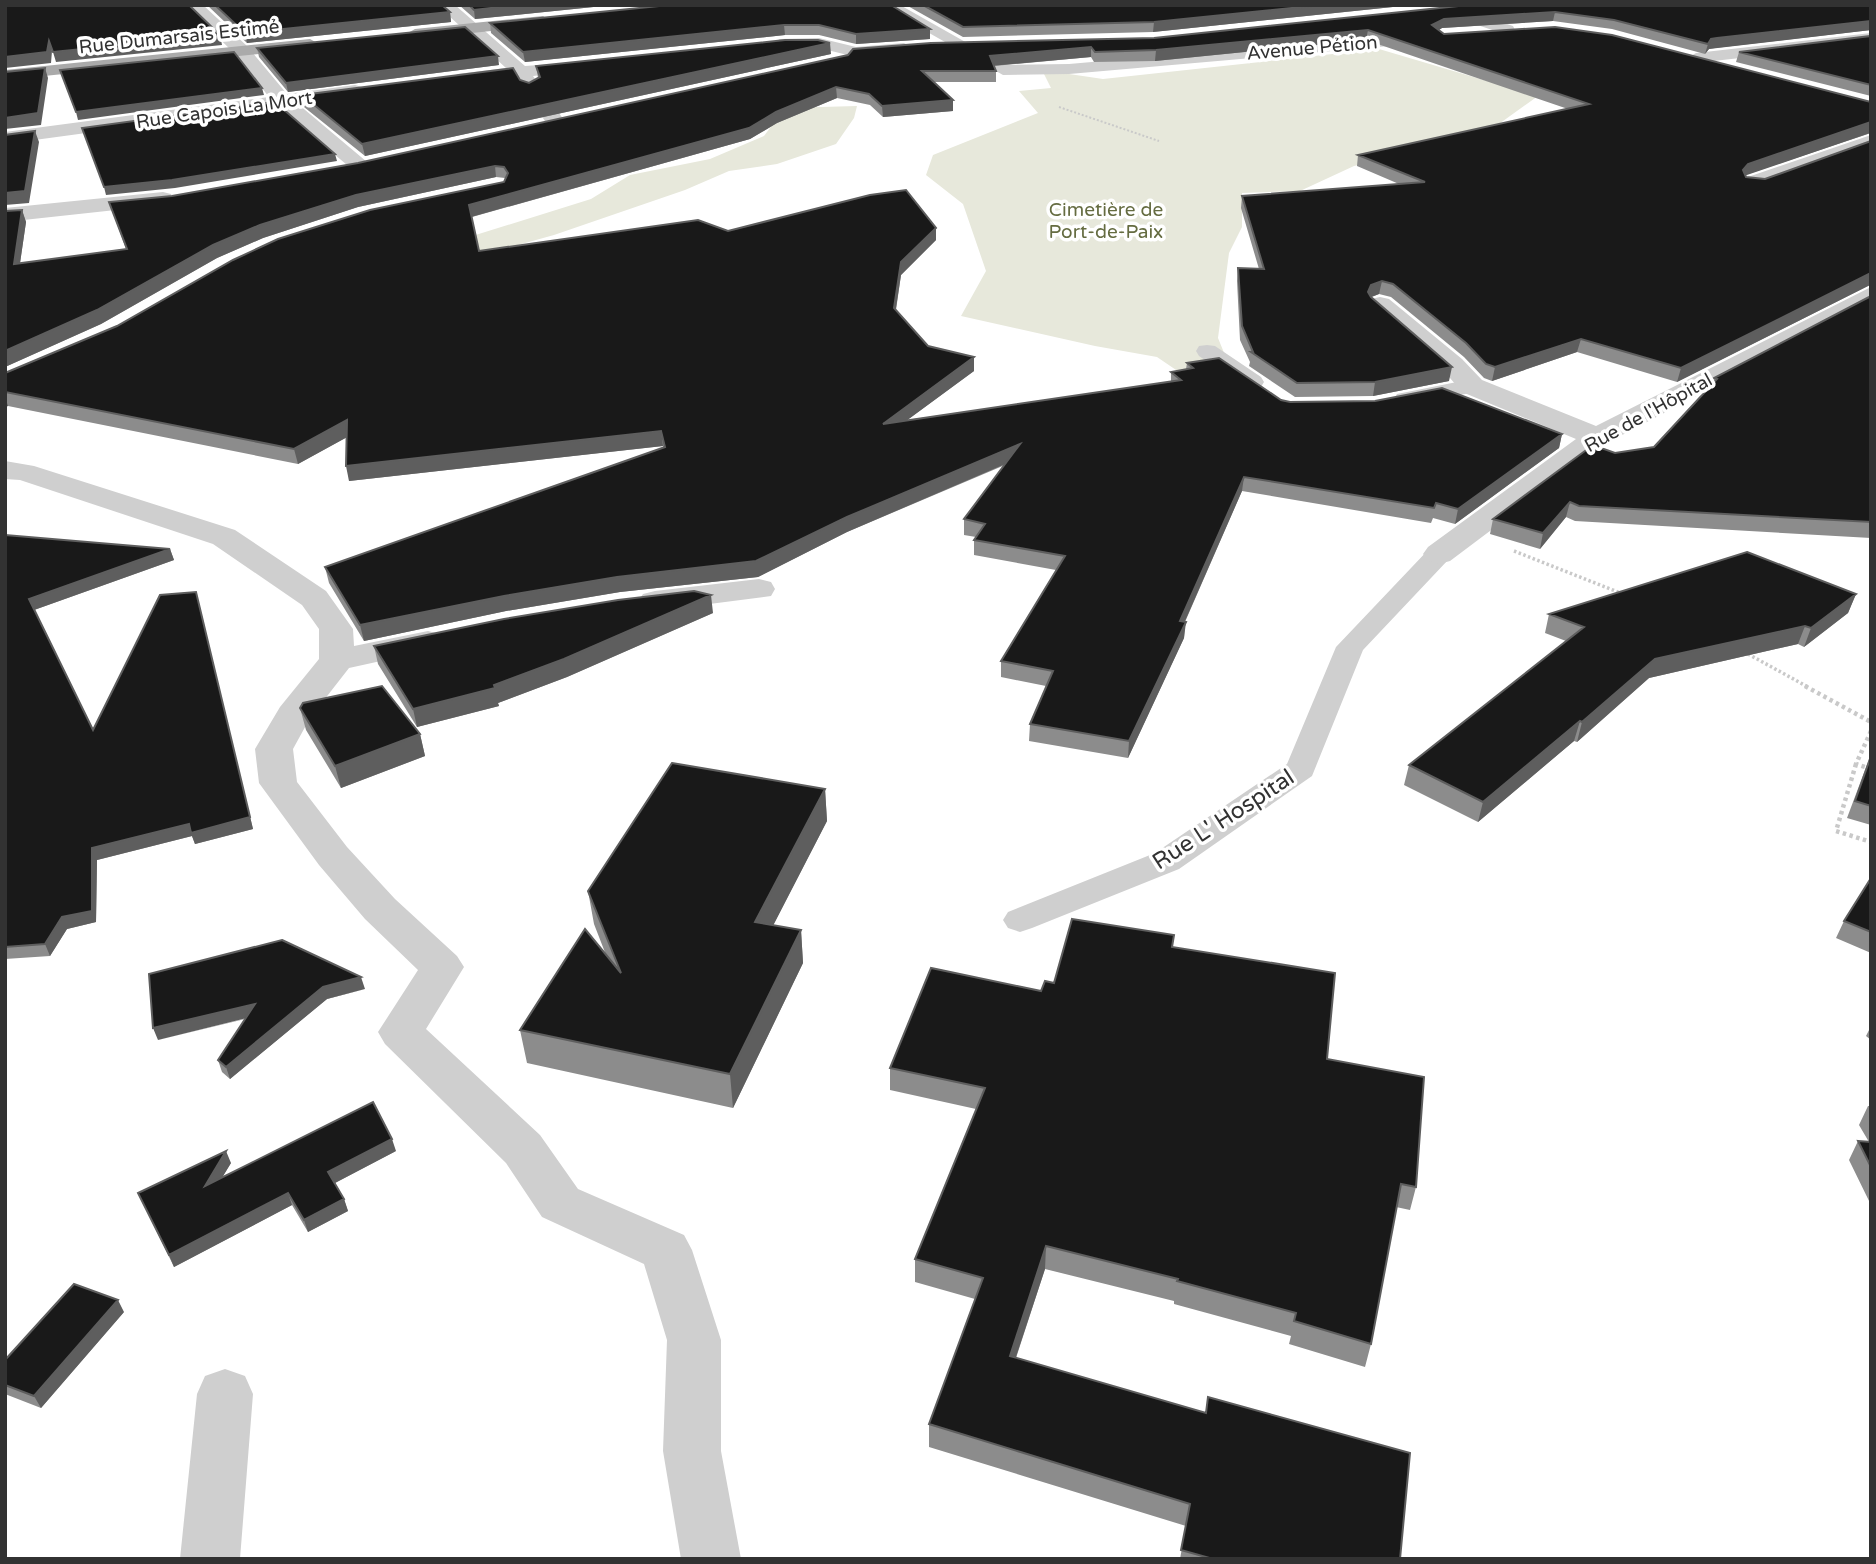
<svg xmlns="http://www.w3.org/2000/svg" width="1876" height="1564" viewBox="0 0 1876 1564" font-family="'Varela Round',sans-serif">
<style>
.green{fill:#e7e8db}
.lines{fill:none;stroke-linecap:round;stroke-linejoin:round}
.path-far2{stroke:#c9c9c9;stroke-width:2;stroke-dasharray:2 2;stroke-linecap:butt}
.path-far1{stroke:#c9c9c9;stroke-width:3.5;stroke-dasharray:2.5 2.5;stroke-linecap:butt}
.path{stroke:#c9c9c9;stroke-width:4.5;stroke-dasharray:3.5 3.5;stroke-linecap:butt}
.lane{fill:#cfcfcf;fill-rule:evenodd}
.street{fill:#cfcfcf;fill-rule:evenodd}
.primary{fill:#aaa;fill-rule:evenodd}
.wall{fill:#8c8c8c}
.shaded-wall{fill:#5e5e5e}
.building{fill:#191919;stroke:#5e5e5e;stroke-width:2}
.labels{text-anchor:middle;stroke-width:7;stroke-linejoin:round;paint-order:stroke}
.far-street-label{font-size:19px;fill:#323232;stroke:#fff}
.far-park-label{font-size:19px;fill:#656c41;stroke:#fff}
.street-label{font-size:23px;fill:#323232;stroke:#fff}
</style>
<rect width="100%" height="100%" fill="#fff"/>
<path class="green" d="M1379,49L1538,96L1485,134L1354,166L1300,191L1242,193V227L1229,253L1218,338L1229,365L1182,374L1157,357L1095,346L961,316L986,271L963,204L926,175L933,155L1038,113L1019,91L1051,88L1042,70L1103,79Z
M857,106L854,118L836,144L777,164L729,171L685,190L554,235L387,281L389,262L591,199L630,175L710,159L764,136L785,108Z"/>
<g class="lines">
<path class="path-far2" d="M1059,107L1159,141"/>
<path class="path-far1" d="M1514,551L1623,594
M1748,654L1808,687"/>
<path class="path" d="M1805,686L1871,722
M1871,731L1856,764L1871,769
M1856,764L1836,831L1871,842"/>
<path class="lane" d="M1207,345L1215,346L1261,377L1264,382L1261,387H1245L1199,356L1196,351L1199,346Z
M1472,379L1480,381L1483,386L1480,391L1405,406L1397,404L1394,399L1397,394Z
M1439,546L1448,548L1452,554L1448,560L1363,650L1312,776L1179,869L1032,928L1020,932L1008,928L1003,920L1008,912L1155,853L1287,764L1336,647L1430,548Z"/>
<path class="street" d="M185,5H203L247,46L287,94L355,85L362,87L364,91L362,95L298,104L367,162L370,166L367,170H353L278,107L5,144V132L269,97L235,54Z
M437,5H455L525,66L594,61L597,65L588,70L533,76L566,123L563,127H549L516,78L457,82L454,78L457,74L506,68Z
M880,5H900L1006,65L1069,64L1423,33L1432,38L1423,43L1069,74L1003,75Z
M1449,5L1513,26L1515,30L1507,35L1442,13L1440,10L1442,7Z
M1871,33V43L1696,63L1687,58L1696,53Z
M819,38L856,47L904,43L913,48L904,53L856,57L819,48L780,49L771,44L780,39Z
M1871,135V148L1761,188H1745L1742,183L1745,178Z
M163,192L171,194L174,199L171,204L5,222V208Z
M1871,287V304L1607,443L1450,561L1439,564L1428,561L1423,554L1428,547L1576,439L1462,392L1444,371L1371,309L1368,304L1371,299L1380,297L1389,299L1462,359L1482,380L1596,426Z
M5,461L34,466L235,530L326,591L353,629L354,646L428,631L440,634L445,641L440,648L349,668L310,718L293,749L297,782L347,847L395,899L457,956L464,967L426,1029L540,1135L578,1189L684,1235L692,1250L721,1340V1451L741,1559H681L663,1451L667,1340L644,1264L542,1217L506,1163L385,1044L378,1032L418,970L365,919L319,865L259,783L255,749L280,707L319,659V629L302,605L213,544L20,480L5,479Z
M759,579L771,582L775,589L771,596L655,611L643,608L638,601L643,594L655,591Z
M225,1369L245,1376L253,1394L240,1559H180L197,1394L205,1376Z"/>
<path class="primary" d="M543,16L551,21L549,25L415,39L406,34L415,29Z
M310,39L319,44L316,48L5,80V70Z"/>
</g>
<path class="wall" d="M207,5H442L450,12L451,22L247,43Z
M459,5H613L475,19Z
M669,5L930,29V39L856,44L819,35H785L525,62L491,33L490,23Z
M906,5H1412L1153,32L963,37Z
M1468,5H1871V30L1715,48L1709,49L1705,54L1612,29L1553,21L1442,28L1439,30L1444,34L1871,102V133L1745,175L1746,177L1765,179L1871,141V285H1870L1677,382L1577,352L1492,381L1484,378L1464,357L1391,297L1379,294L1371,297L1449,381L1373,396L1295,397L1249,366L1250,362L1240,340L1237,281L1238,268L1259,269L1241,208L1242,196L1399,184L1357,166L1358,155L1568,109L1366,40L1155,61L1094,62L1091,57L994,66L996,71V82H933L953,111L883,117L870,105L837,98L777,123L750,139L472,217L479,251L728,231L936,240L901,275L896,310L928,346L974,357V371L907,420L1171,382V372L1186,369L1187,363L1281,400L1290,402L1562,434L1559,448L1455,524L1433,518L1431,523L1242,491L1185,622L1184,638L1128,758L1029,741L1030,724L1046,686L1001,677V661L1056,570L974,555V540L976,537L964,535V519L1005,465L847,532L758,577L620,592L506,611L364,641L329,583L325,567L663,448V446L349,481L347,437L298,464L8,406L5,407V373L504,182L505,178L496,177L358,207L263,238L217,258L101,324L5,367V211L22,210L26,222L20,263L126,249L109,202L172,196L358,163L848,55L1154,38Z
M1871,36V96L1736,62L1739,52Z
M257,48L499,65L288,92L259,57Z
M831,54L365,156L304,107L302,95L520,80L529,83L538,78L536,66Z
M1871,296V538L1575,521L1566,517L1540,549L1490,534L1493,519L1615,453L1654,447L1712,385L1714,378Z
M5,535L170,549L174,560L34,610L93,730L199,603L253,829L195,844L192,836L97,860L96,922L67,929L50,956L5,959Z
M1856,594L1848,613L1804,647L1798,644L1649,678L1577,742L1574,741L1478,822L1404,785L1409,765L1566,641L1545,633L1549,614Z
M713,613L567,677L498,703L499,706L417,727L378,664L374,646Z
M300,708L420,734L425,756L341,788L306,730Z
M1871,754V825L1847,818Z
M825,789L827,821L773,925L801,930L803,963L733,1108L527,1063L520,1030L606,955L594,924L588,891Z
M1871,878V953L1836,938L1844,921Z
M1173,947L1327,1059L1416,1187L1410,1210L1396,1207L1371,1344L1365,1367L1289,1344L1291,1336L1174,1304V1301L1045,1269L1016,1358L1400,1559H1180L1186,1526L929,1447V1424L975,1299L915,1282V1259L976,1109L890,1090V1068L1054,983Z
M365,989L327,999L230,1079L222,1072L218,1060L245,1019L158,1040Z
M1871,1026V1040L1866,1036Z
M1868,1106H1871V1205L1849,1160L1858,1141L1869,1142L1859,1125Z
M396,1151L335,1183L344,1199L348,1211L308,1232L292,1205L174,1267L138,1193L231,1163L222,1177Z
M124,1312L41,1408L5,1394V1360Z"/>
<path class="shaded-wall" d="M517,5H613L475,19L474,10Z
M1321,5H1412L1153,32L1154,22Z
M450,12L451,22L247,43L245,33Z
M1555,12L1553,21L1442,28L1431,35L1432,25L1444,19Z
M1871,21V30L1709,49L1705,54L1708,44L1711,39Z
M784,25L785,35L525,62L523,52Z
M930,29V39L856,44V34Z
M1368,30L1366,40L1155,61L1156,50Z
M220,35L222,45L56,62L53,52Z
M49,41L52,51L51,63L5,68V57Z
M830,43L831,54L365,156L362,144Z
M1091,47V57L990,66V56Z
M498,56L499,65L288,92L286,83Z
M45,68L48,78L41,125L5,129V118Z
M836,87L837,98L777,123L750,139L471,217L469,205L776,112Z
M262,88L264,95L78,120L76,112Z
M953,100V111L883,117L882,106Z
M1871,122L1870,133L1744,176L1743,170L1748,164Z
M35,131L39,142L29,203L5,205V193Z
M335,154L337,161L175,188L106,195L104,187Z
M495,166L496,177L358,207L263,238L217,258L101,324L5,367V351L213,245L260,225L356,195Z
M22,210L26,222L18,277L14,264Z
M936,228V240L901,275L894,321V308L901,262Z
M1871,273L1870,285L1677,382L1681,368Z
M1382,281L1379,294L1369,298L1368,292L1371,285Z
M1581,339L1577,352L1492,381L1495,367Z
M974,357V371L883,438V424Z
M1452,367L1449,381L1373,396L1375,382Z
M5,397L8,406L5,407Z
M347,420L351,435L298,464L294,449Z
M661,431L663,446L349,481L346,466Z
M1562,434L1559,448L1455,524L1458,509Z
M1020,444L1019,458L847,532L758,577L620,592L506,611L364,641L360,625L847,517Z
M1244,477L1242,491L1178,637L1180,621Z
M1570,502L1566,517L1540,549L1543,533Z
M170,549L174,560L34,610L29,599Z
M196,592L253,829L195,844L192,836L97,860L96,922L67,929L50,956L45,944L92,848Z
M1856,594L1848,613L1804,647L1811,628Z
M711,595L713,613L567,677L498,703L499,706L417,727L413,709L494,685Z
M1186,622L1184,638L1128,758L1129,741Z
M1805,626L1798,644L1649,678L1577,742L1582,722L1655,659Z
M1580,721L1574,741L1478,822L1483,802Z
M420,734L425,756L341,788L335,766Z
M825,789L827,821L758,955L755,922Z
M801,930L803,963L733,1108L730,1074Z
M361,977L365,989L327,999L230,1079L226,1067L323,987Z
M255,1004L259,1015L158,1040L153,1028Z
M392,1139L396,1151L333,1184L328,1172Z
M226,1151L231,1163L210,1198L205,1186Z
M288,1193L292,1205L174,1267L169,1255Z
M344,1199L348,1211L308,1232L304,1220Z
M1046,1246L1045,1269L1009,1378L1010,1356Z
M118,1300L124,1312L41,1408L34,1396Z"/>
<path class="building" d="M5,5H189L220,35L53,52L49,41L47,52L5,57Z
M215,5H442L450,12L245,33Z
M469,5H517L474,10Z
M669,5H891L930,29L856,34L819,25H784L523,52L490,23Z
M923,5H1321L1154,22L963,27Z
M1468,5H1871V21L1717,38L1711,39L1708,44L1614,20L1555,12L1444,19L1432,25L1444,34L1555,27L1612,35L1871,102V122L1748,164L1743,170L1746,177L1765,179L1871,141V273L1681,368L1581,339L1495,367L1486,364L1466,343L1393,284L1382,281L1371,285L1368,292L1371,297L1452,367L1375,382L1297,383L1251,352H1253L1242,326L1238,268L1264,269L1242,196L1425,182L1358,155L1589,104L1368,30L1156,50L1095,52L1091,47L990,56L996,71H922L953,100L882,106L869,94L836,87L776,112L749,128L469,205L479,251L698,220L728,231L870,195L906,190L936,228L901,262L894,308L928,346L974,357L883,424L1181,380L1171,372L1193,368L1187,363L1219,358L1281,400L1290,402L1375,401L1442,388L1562,434L1458,509L1436,503L1434,508L1244,477L1180,621L1186,622L1129,741L1030,724L1053,671L1001,661L1065,556L974,540L985,524L964,519L1020,444L847,517L756,561L617,577L504,596L360,625L325,567L665,447L661,431L346,466L347,420L294,449L5,392V373L117,326L233,260L278,239L370,210L504,182L508,173L504,167L495,166L356,195L260,225L213,245L97,310L5,351V211L22,210L14,264L127,249L109,202L172,196L358,163L848,55L853,49L931,43L1154,38Z
M465,27L498,56L286,83L257,48Z
M1871,36V85L1739,52Z
M785,40H818L830,43L362,144L302,95L513,68L520,80L529,83L540,77L536,66Z
M234,52L262,88L76,112L60,70Z
M45,68L38,113L5,118V72Z
M275,102L335,154L172,180L104,187L82,128Z
M35,131L25,191L5,193V135Z
M1871,296V522L1579,506L1570,502L1543,533L1493,519L1593,445L1615,453L1654,447L1717,379L1714,378Z
M5,535L170,549L29,599L93,730L160,595L196,592L250,817L191,833L189,824L92,848V911L62,917L45,944L5,947Z
M1747,552L1856,594L1811,628L1805,626L1655,659L1582,722L1580,721L1483,802L1409,765L1584,627L1549,614Z
M694,591L711,595L564,659L494,685L495,688L413,709L374,646L504,619L618,600Z
M382,686L420,734L335,766L300,708L303,703Z
M1871,756V806L1855,801Z
M672,763L825,789L755,922L801,930L730,1074L520,1030L585,929L621,973L588,891Z
M1871,878V932L1844,921Z
M1072,919L1174,935L1172,947L1335,973L1327,1059L1424,1077L1416,1187L1401,1184L1371,1344L1294,1321L1296,1313L1177,1281L1178,1279L1046,1246L1010,1356L1206,1413L1208,1397L1410,1453L1400,1559H1213L1181,1550L1190,1504L929,1424L983,1278L915,1259L985,1088L890,1068L931,968L1041,991L1045,981L1054,983Z
M282,940L361,977L323,987L226,1067L218,1060L255,1004L153,1028L149,974Z
M373,1102L392,1139L328,1172L344,1199L304,1220L288,1193L169,1255L138,1193L226,1151L205,1186Z
M1858,1141L1871,1142V1167Z
M74,1284L118,1300L34,1396L5,1385V1360Z"/>
<g class="labels">
<g class="far-street-label">
<text transform="translate(179 36) rotate(-6)" y="7">Rue Dumarsais Estimé</text>
<text transform="translate(1312 47) rotate(-5)" y="7">Avenue Pétion</text>
<text transform="translate(224 109) rotate(-8)" y="7">Rue Capois La Mort</text>
<text transform="translate(1648 412) rotate(-29)" y="7">Rue de l'Hôpital</text>
</g>
<g class="far-park-label">
<text x="1106" y="216">Cimetière de<tspan x="1106" dy="22">Port-de-Paix</tspan></text>
</g>
<g class="street-label">
<text transform="translate(1223 819) rotate(-33)" y="8">Rue L' Hospital</text>
</g>
</g>
<rect width="1876" height="1564" fill="none" stroke="#323232" stroke-width="14"/>
</svg>
